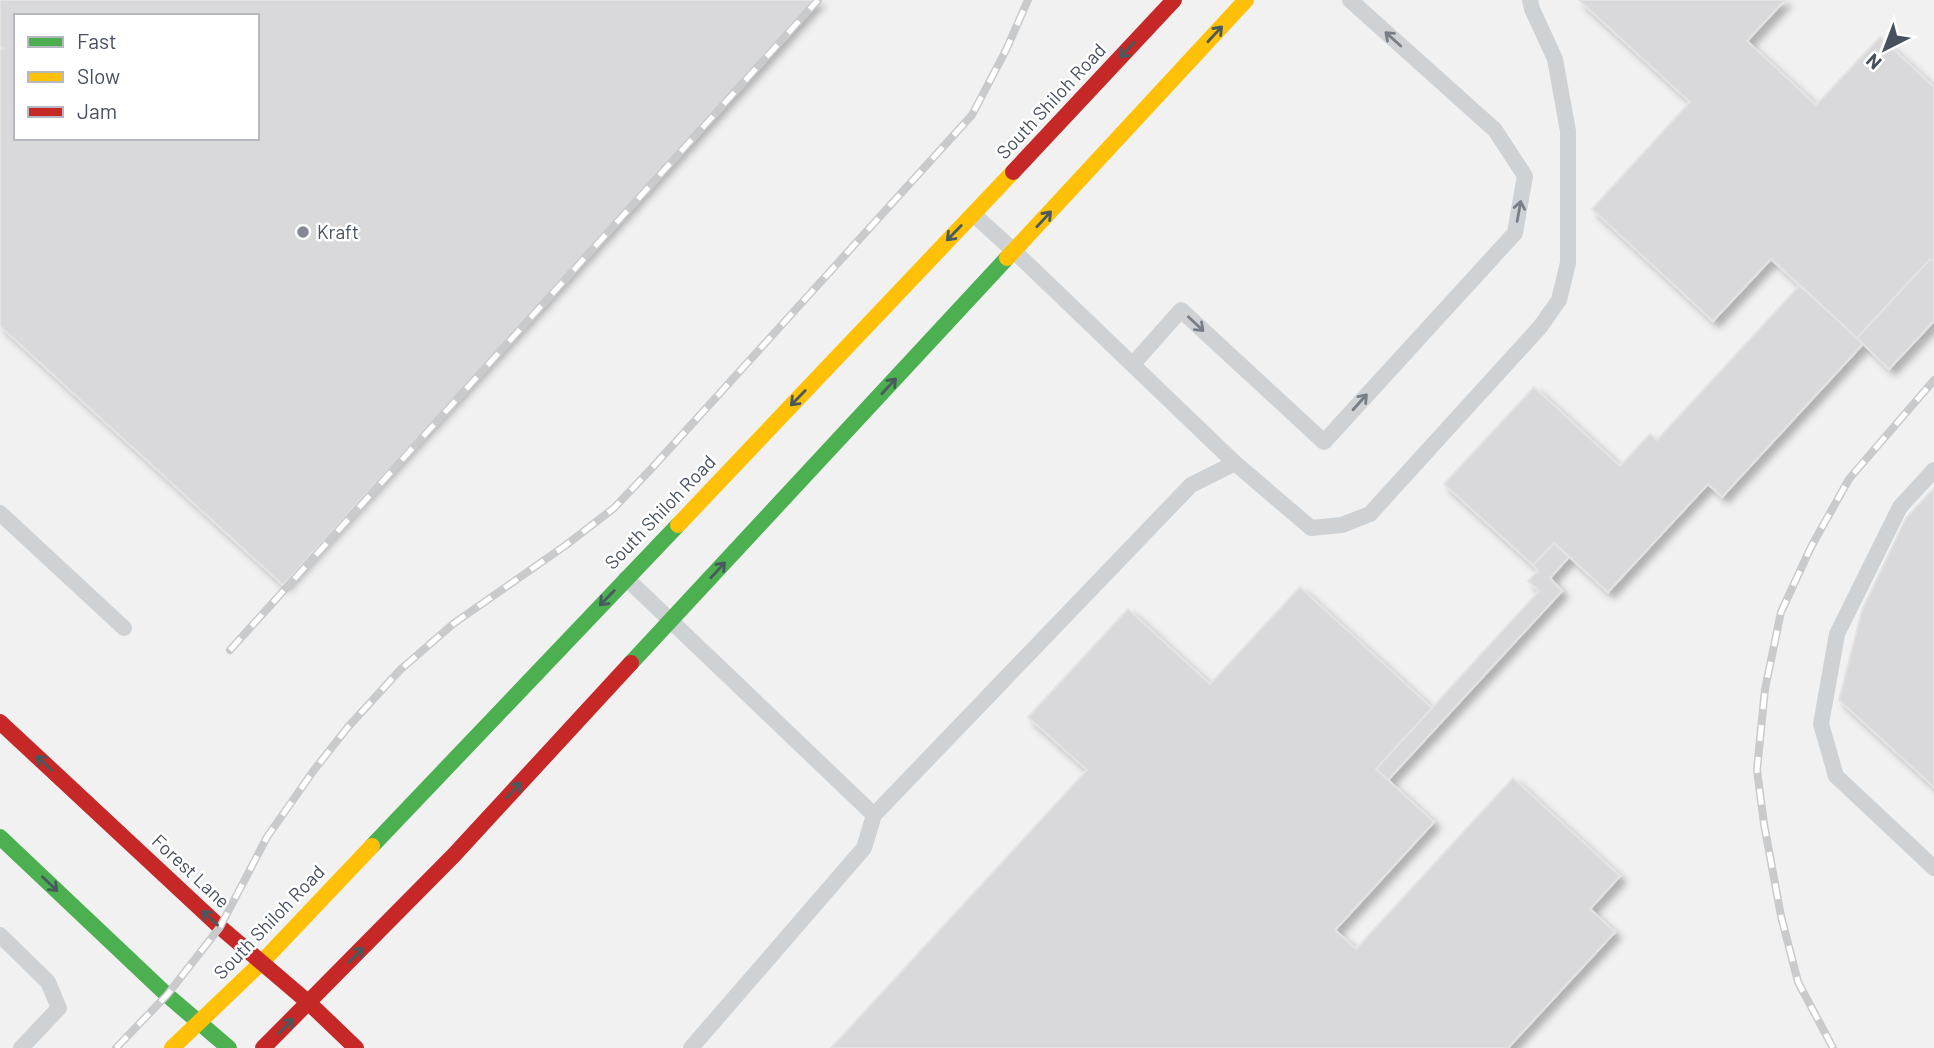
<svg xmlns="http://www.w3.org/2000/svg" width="1934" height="1048" viewBox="0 0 1934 1048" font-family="Barlow,sans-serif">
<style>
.building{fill:#d9d9db;stroke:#e3e3e4;stroke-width:2;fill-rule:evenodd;filter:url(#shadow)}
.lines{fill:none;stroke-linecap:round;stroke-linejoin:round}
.lane{stroke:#cfd2d5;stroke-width:16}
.fast{stroke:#4caf50;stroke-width:16}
.slow{stroke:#ffc107;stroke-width:16}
.jam{stroke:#c62828;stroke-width:16}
.rail-casing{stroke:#c8cacc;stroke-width:8}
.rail{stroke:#fff;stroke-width:5;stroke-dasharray:16;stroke-linecap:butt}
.oneway{stroke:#485a5e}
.oneway2{stroke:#777e88}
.poi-dot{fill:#838892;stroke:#fff;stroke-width:2.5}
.labels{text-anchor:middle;stroke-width:5;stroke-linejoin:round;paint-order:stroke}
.street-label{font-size:19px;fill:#47505f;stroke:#fff}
.poi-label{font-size:19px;fill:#47505f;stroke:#fff;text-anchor:start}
</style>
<defs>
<filter id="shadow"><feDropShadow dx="6" dy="6" stdDeviation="3.5" flood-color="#0004"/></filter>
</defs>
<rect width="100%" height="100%" fill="#f2f1f1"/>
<path class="building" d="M0,0H818L283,585L0,326V51L3,48L0,46ZM16,16H257V138H16Z
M1579,0H1785L1747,41L1816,105L1880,37L1934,87V262L1930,259L1857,338L1771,259L1713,321L1592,209L1690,102Z
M1930,259L1934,262V321L1889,369L1857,338Z
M1800,285L1863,344L1722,497L1708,484L1608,592L1554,543L1533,565L1444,484L1534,387L1620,466L1650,434L1657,440Z
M1934,488V787L1839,700L1862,610L1906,518Z
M1554,543L1569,557L1550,578L1562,591L1388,780L1376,769L1539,591L1528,581L1538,571L1533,565Z
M1300,587L1432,708L1376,769L1434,822L1335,930L1356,949L1513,778L1620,876L1590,909L1615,932L1508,1048H831L1087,770L1028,717L1128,609L1210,684Z"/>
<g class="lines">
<path class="lane" d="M973,214L1014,251L1235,463L1311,528L1342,525L1370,514L1540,327L1559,300L1568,263V131L1555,59L1532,9L1530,0
M1133,364L1181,310L1324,442L1515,233L1525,176L1495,130L1350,0
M1934,470L1900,507L1837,634L1821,724L1836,776L1934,868
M0,513L124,628
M626,578L874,815L864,848L691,1048
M874,815L1191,485L1235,463
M0,935L48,982L59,1008L21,1048"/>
<path class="fast" d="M631,663L1007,258
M0,837L167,995L229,1048
M372,846L678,525"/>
<path class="slow" d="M1007,258L1246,0
M678,525L1013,172
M172,1048L262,962L372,846"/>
<path class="jam" d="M1013,172L1174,0
M0,722L220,927L309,1003L356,1048
M263,1048L454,855L631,663"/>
<defs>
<path id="rail" d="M230,650L818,0
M116,1048L167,995L220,927L267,837L314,770L348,727L400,670L453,624L566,545L614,508L652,468L972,115L1006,50L1028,0
M1833,1048L1798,982L1781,916L1764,824L1757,770L1765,689L1781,612L1811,547L1849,479L1934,380"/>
</defs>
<use href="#rail" class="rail-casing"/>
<use href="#rail" class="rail"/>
</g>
<defs><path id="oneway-shaft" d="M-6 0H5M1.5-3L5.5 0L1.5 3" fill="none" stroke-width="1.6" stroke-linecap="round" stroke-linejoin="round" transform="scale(1.75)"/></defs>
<g class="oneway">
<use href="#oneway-shaft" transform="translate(1215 34) rotate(-47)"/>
<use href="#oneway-shaft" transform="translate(1127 50) rotate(133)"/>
<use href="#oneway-shaft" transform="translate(1044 219) rotate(-47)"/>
<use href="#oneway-shaft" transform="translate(954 233) rotate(134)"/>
<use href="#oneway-shaft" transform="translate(889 386) rotate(-47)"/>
<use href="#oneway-shaft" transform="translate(798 398) rotate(134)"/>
<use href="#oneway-shaft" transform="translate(718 570) rotate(-47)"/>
<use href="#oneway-shaft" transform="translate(607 598) rotate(134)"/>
<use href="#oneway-shaft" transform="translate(44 763) rotate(-137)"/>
<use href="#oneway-shaft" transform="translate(514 790) rotate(-47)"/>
<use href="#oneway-shaft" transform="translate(50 884) rotate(43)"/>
<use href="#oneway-shaft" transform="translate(210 918) rotate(-137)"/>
<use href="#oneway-shaft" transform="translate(356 955) rotate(-46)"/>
<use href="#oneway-shaft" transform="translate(286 1026) rotate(-45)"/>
</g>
<g class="oneway2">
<use href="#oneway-shaft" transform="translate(1393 39) rotate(-138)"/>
<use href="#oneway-shaft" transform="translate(1519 211) rotate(-80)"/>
<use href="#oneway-shaft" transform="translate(1196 324) rotate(43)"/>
<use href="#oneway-shaft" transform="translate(1360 402) rotate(-48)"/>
</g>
<circle class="poi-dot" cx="303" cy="232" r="7"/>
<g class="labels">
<g class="street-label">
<text transform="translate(1051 101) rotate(-47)" y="7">South Shiloh Road</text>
<text transform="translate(660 512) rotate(-46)" y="7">South Shiloh Road</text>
<text transform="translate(191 871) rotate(43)" y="7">Forest Lane</text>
<text transform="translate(269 922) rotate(-46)" y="7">South Shiloh Road</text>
</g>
<g class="poi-label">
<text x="317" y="239">Kraft</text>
</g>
</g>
<rect x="14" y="14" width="245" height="126" fill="#ffffff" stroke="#b5b9bf" stroke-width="2"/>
<rect x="28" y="37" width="35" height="10" fill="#4caf50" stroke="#b5b9bf" stroke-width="2"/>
<text x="77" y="49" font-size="21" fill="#47505f">Fast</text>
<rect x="28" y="72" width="35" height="10" fill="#ffc107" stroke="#b5b9bf" stroke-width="2"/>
<text x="77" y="84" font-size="21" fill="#47505f">Slow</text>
<rect x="28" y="107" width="35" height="10" fill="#c62828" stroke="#b5b9bf" stroke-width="2"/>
<text x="77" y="119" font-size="21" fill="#47505f">Jam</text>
<g transform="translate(1885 49) rotate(222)" stroke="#ffffff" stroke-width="5" paint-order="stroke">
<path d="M0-5L12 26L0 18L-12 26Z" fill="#47505f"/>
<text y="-10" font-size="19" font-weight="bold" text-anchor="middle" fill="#47505f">N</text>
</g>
</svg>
